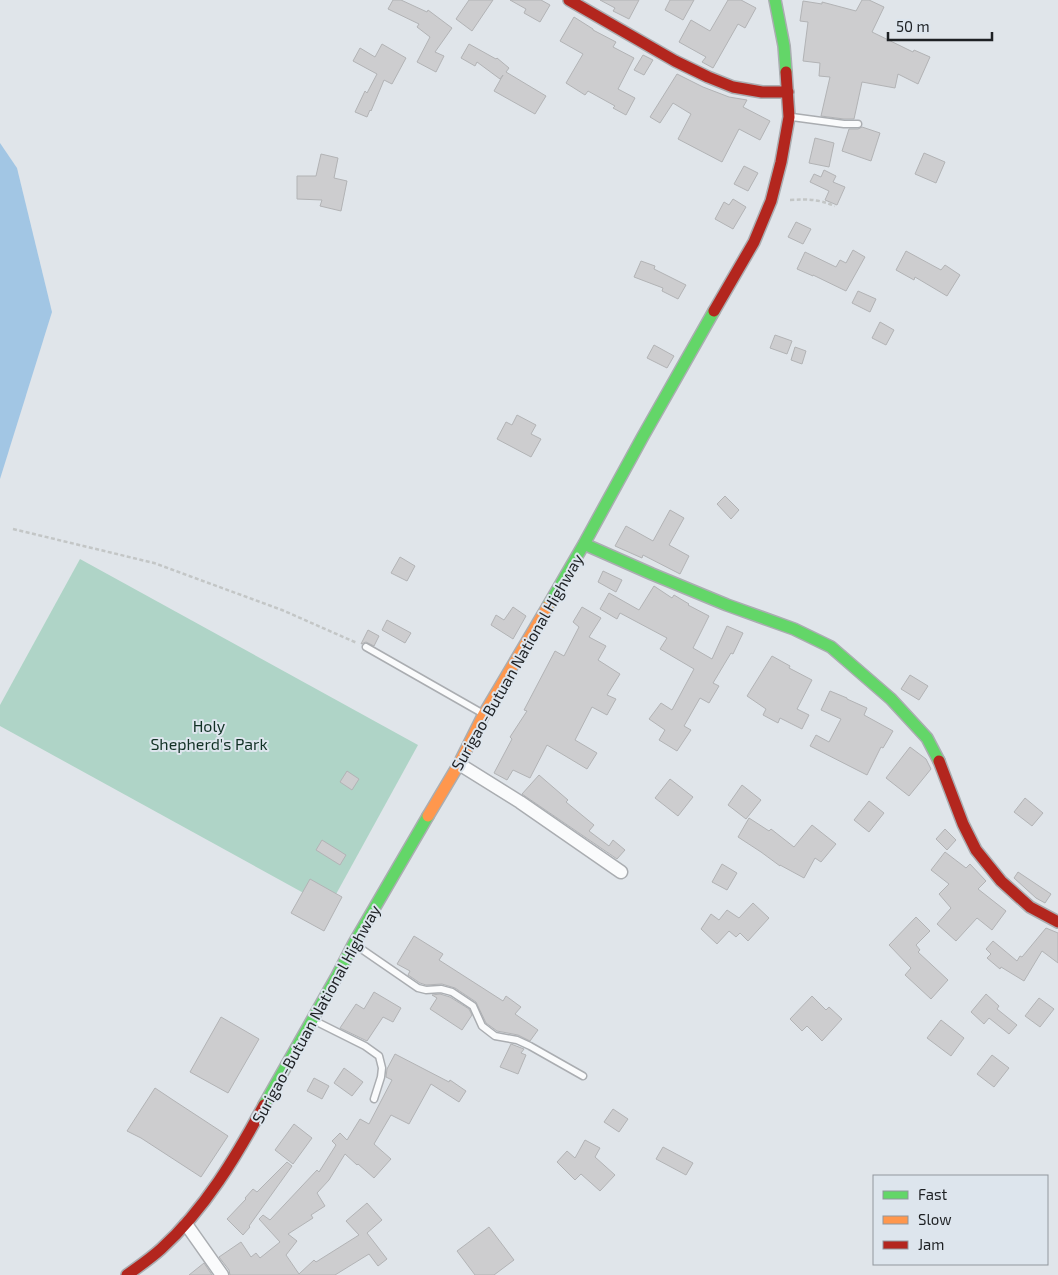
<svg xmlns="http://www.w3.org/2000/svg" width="1058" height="1275" viewBox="0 0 1058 1275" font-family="'Exo 2',sans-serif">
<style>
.green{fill:#afd4c7}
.water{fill:#a2c6e4}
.building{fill:#cdcdcf;stroke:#b2b3b5}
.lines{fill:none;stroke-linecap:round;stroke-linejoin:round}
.lane-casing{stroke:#aaadb1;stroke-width:9}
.street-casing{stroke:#aaadb1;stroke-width:15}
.fast-casing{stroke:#aaadb1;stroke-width:14}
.slow-casing{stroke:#aaadb1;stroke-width:14}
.jam-casing{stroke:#aaadb1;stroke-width:14}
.path{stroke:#c3c6c6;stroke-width:2.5;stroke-dasharray:4 2.5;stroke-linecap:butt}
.lane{stroke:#fafbfc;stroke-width:6}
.street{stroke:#fafbfc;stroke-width:12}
.fast{stroke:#63d668;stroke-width:11}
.slow{stroke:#ff974d;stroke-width:11}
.jam{stroke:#b3261e;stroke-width:11}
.labels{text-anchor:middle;stroke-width:4;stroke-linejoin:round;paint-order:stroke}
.street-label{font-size:16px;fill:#1e2124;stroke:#dde5ed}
.park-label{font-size:16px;fill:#123125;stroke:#dde5ed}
</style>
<rect width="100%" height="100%" fill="#e0e5ea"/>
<path class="green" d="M80,559L418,745L329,907L0,726V705Z"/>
<path class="water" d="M0,143L17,168L52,312L0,479Z"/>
<path class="building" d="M393,0H401L427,12L428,10L452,28L435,52L444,56L436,72L417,62L430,37L417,27L419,24L388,9Z
M469,0H493L472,31L456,19Z
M510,0H541L550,5L540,22L524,13L526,9Z
M600,0H639L629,19L613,11L615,8Z
M670,0H694L683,20L665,10Z
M728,0H741L756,8L745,28L738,24L713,68L702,62L706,57L679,42L691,20L710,31Z
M862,0H869L884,7L872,32L913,52L914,50L930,57L918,84L898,74L895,88L862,82L854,119H844L821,116L830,77L819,76L820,63L803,61L808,22L800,21L803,1L822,4V2L856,11Z
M574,17L593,29V30L616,42L613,47L634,58L618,89L635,98L626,115L613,108L615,106L588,91L585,95L566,83L583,54L560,41Z
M382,44L406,58L392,84L384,80L371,111L370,110L367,117L355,112L365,91L367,93L377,74L353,61L360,48L375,57Z
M469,44L496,59L497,58L509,68L506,72L546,96L535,114L494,91L503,75L500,79L477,62L475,66L461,58Z
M643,55L653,60L644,75L634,70Z
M677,74L703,87L729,97L747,100L743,107L770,121L760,140L739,129L722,162L678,139L691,114L673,103L660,123L650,117Z
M862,127L880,133L871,161L842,151L849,129H858Z
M815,138L834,143L829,167L809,163Z
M924,153L945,162L936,183L915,174Z
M321,154L338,158L334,178L347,181L341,211L320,206L322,200L297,199V176H316Z
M744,166L758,173L748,191L734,184Z
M824,170L836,176L833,182L845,187L837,205L825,200L829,191L810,182L814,174L821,177Z
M733,199L746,207L733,229L715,219L724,202L729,205Z
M796,222L811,229L803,244L788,237Z
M853,250L865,257L846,291L813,275V276L797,269L805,252L836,267L840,260L846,263Z
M906,251L941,270L945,265L960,275L947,296L915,277L914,280L896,270Z
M641,261L655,266L654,269L686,285L678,299L662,291L663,288L634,277Z
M858,291L876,299L870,312L852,303Z
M880,322L894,330L886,345L872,338Z
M775,335L792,341L787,354L770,348Z
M654,345L674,356L667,368L647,358Z
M795,347L806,351L802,364L791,360Z
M517,415L536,425L531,434L541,439L531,457L497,439L506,422L512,425Z
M725,496L739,510L731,519L717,504Z
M670,510L684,518L669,545L689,556L680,574L643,555L642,558L615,546L626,526L653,541Z
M400,557L415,566L407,581L391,573Z
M603,571L622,580L616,592L598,582Z
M654,586L672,598L674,595L689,604L688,605L709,616L693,648L712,659L727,626L743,633L733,654L731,653L713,683L719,686L709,703L700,698L684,726L691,730L677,751L659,740L665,730L649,719L661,703L672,710L694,669L660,649L667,638L620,613L617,619L600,609L609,593L639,610Z
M513,607L526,616L513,639L491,625L496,615L504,620Z
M582,607L601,618L589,637L606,646L598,660L620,674L607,695L616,699L607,715L592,707L575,740L597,753L587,769L547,745L530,778L513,770L507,780L494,773L512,739L510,737L527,711L524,710L555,651L564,656L579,627L573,622Z
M387,620L411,633L405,643L382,630Z
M368,630L379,636L374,646L366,642L361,644Z
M772,656L790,666L789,668L812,680L797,709L809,715L802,729L780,718L778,723L763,715L766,709L747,696Z
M910,675L928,686L919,700L901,689Z
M830,691L847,698V699L867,708L864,715L893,731L883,748L881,747L867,775L810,746L816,735L829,742L841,719L821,710Z
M910,747L926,759L931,769L909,796L886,778Z
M347,771L359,779L352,790L340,782Z
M539,775L568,800L566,802L594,825L589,831L609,846L613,840L625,850L617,859L522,794Z
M670,779L693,797L678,816L655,798Z
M742,785L761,800L746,819L728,805Z
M1025,798L1043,813L1032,826L1014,812Z
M869,801L884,813L869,832L854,820Z
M749,818L769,831L771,829L794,847L812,825L836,844L821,862L815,858L804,878L780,865V866L761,852L738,837Z
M945,829L956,840L947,850L936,839Z
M322,840L346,855L340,865L316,850Z
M945,852L966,868L970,864L986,881L978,889L1006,911L992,930L977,918L956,941L937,924L951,908L939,894L949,884L931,870Z
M722,864L737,873L727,890L712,882Z
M1018,872L1051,894L1045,903L1036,898L1014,878Z
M310,879L342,897L324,931L291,913Z
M753,903L769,918L748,941L740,933L736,937L729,931L717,944L701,929L711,914L719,920L727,910L739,918Z
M916,917L930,931L916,945L920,950L918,952L948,980L931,999L905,975L911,968L889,945Z
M1046,928L1058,933V963L1042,951L1024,981L1001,967L1000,969L987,958L991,954L986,949L993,941L1017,961L1020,956L1022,957Z
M414,936L443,954L439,960L503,1001L506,996L521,1007L515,1014L538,1030L530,1041L518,1035L497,1031L486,1023L476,1002L455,988L442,984L426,985L420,983L408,975L410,971L397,964Z
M374,992L401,1008L393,1022L383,1017L367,1041L340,1028L356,1004L364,1009Z
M440,994L450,997L469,1009L472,1015L462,1030L430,1009L437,998L432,995Z
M986,994L999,1006L997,1009L1017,1025L1009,1034L989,1018L984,1024L971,1012Z
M812,996L826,1010L829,1007L842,1019L822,1041L807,1026L802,1031L790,1019Z
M1039,998L1054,1009L1040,1027L1025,1016Z
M221,1017L259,1039L228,1093L190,1072Z
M941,1020L964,1038L951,1056L927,1038Z
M511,1044L524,1049L521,1053L526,1055L518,1074L500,1067Z
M395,1054L449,1082L450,1080L466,1091L459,1102L431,1084L409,1124L391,1115L374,1144L391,1159L374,1178L358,1164L357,1165L345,1154L329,1180L317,1193L325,1206L311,1215L313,1218L288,1234L297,1241L286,1255L299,1274L314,1260L316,1262L359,1235L346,1221L367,1203L382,1220L367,1233L387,1259L378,1266L369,1254L335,1275H230L229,1270L219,1257L241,1242L251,1257L256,1253L260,1258L280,1242L259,1219L263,1215L270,1220L317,1170L319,1172L336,1145L332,1141L340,1133L347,1140L360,1119L369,1124L392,1080L386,1077L387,1069Z
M992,1055L1009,1068L994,1087L977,1074Z
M344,1068L363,1082L352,1096L334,1083Z
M314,1078L329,1086L322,1099L307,1091Z
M155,1088L173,1100L228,1136L201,1177L141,1138L127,1131Z
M613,1109L628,1119L619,1132L604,1122Z
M294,1124L312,1138L293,1164L275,1150Z
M585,1140L600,1148L595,1157L615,1175L600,1191L581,1174L575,1180L557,1162L567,1151L575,1158Z
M663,1147L693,1163L686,1175L656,1159Z
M287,1162L292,1166L249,1226L250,1227L243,1235L227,1219L246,1199L245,1198L253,1189L257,1192Z
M489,1227L514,1260L494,1275H475L457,1251Z
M204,1263L212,1275H189Z"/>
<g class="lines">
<defs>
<path id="lane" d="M792,117L844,124H858
M366,647L480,712
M357,946L418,988L426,990L441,989L452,992L473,1006L482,1026L495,1036L517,1040L530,1046L583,1076
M315,1021L365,1046L379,1056L382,1068L381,1077L374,1099"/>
<path id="street" d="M459,764L520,802L621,872
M186,1224L222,1275"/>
<path id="fast" d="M775,0L784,46L786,72
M584,544L652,574L727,605L794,629L831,647L891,699L927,738L939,761
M548,606L584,544L642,438L714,311
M264,1105L337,976L354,943L428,816"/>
<path id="slow" d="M428,816L459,764L484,714L548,606"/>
<path id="jam" d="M569,0L675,61L708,77L733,87L762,92H788
M714,311L754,242L771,201L781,162L789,117L786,72
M939,761L963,824L976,850L1001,881L1030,907L1058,922
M127,1275C138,1267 150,1259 161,1249C205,1209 236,1157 264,1105"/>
</defs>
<use href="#lane" class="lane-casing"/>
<use href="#street" class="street-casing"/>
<use href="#fast" class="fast-casing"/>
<use href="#slow" class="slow-casing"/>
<use href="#jam" class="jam-casing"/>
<path class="path" d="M790,200C808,199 818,199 835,206
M13,529L154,563L282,610L357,643"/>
<use href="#lane" class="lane"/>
<use href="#street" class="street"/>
<use href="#fast" class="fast"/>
<use href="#slow" class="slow"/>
<use href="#jam" class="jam"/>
</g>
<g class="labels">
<g class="street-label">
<text transform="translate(517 662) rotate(-60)" y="6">Surigao-Butuan National Highway</text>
<text transform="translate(316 1014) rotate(-61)" y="6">Surigao-Butuan National Highway</text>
</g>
<g class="park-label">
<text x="209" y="732">Holy<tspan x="209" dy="18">Shepherd's Park</tspan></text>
</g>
</g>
<rect x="873" y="1175" width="175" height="90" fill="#dde5ed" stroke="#91979d"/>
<rect x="883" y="1191" width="25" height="8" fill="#63d668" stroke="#91979d"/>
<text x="918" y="1200" font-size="15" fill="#1e2124">Fast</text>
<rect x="883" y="1216" width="25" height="8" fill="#ff974d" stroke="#91979d"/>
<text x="918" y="1225" font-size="15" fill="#1e2124">Slow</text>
<rect x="883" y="1241" width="25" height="8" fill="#b3261e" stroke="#91979d"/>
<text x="918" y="1250" font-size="15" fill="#1e2124">Jam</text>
<path d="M888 32v8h104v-8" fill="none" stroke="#1e2124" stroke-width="2.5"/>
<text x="896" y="32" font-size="15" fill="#1e2124" stroke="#dde5ed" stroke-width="4" paint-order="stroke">50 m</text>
</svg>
